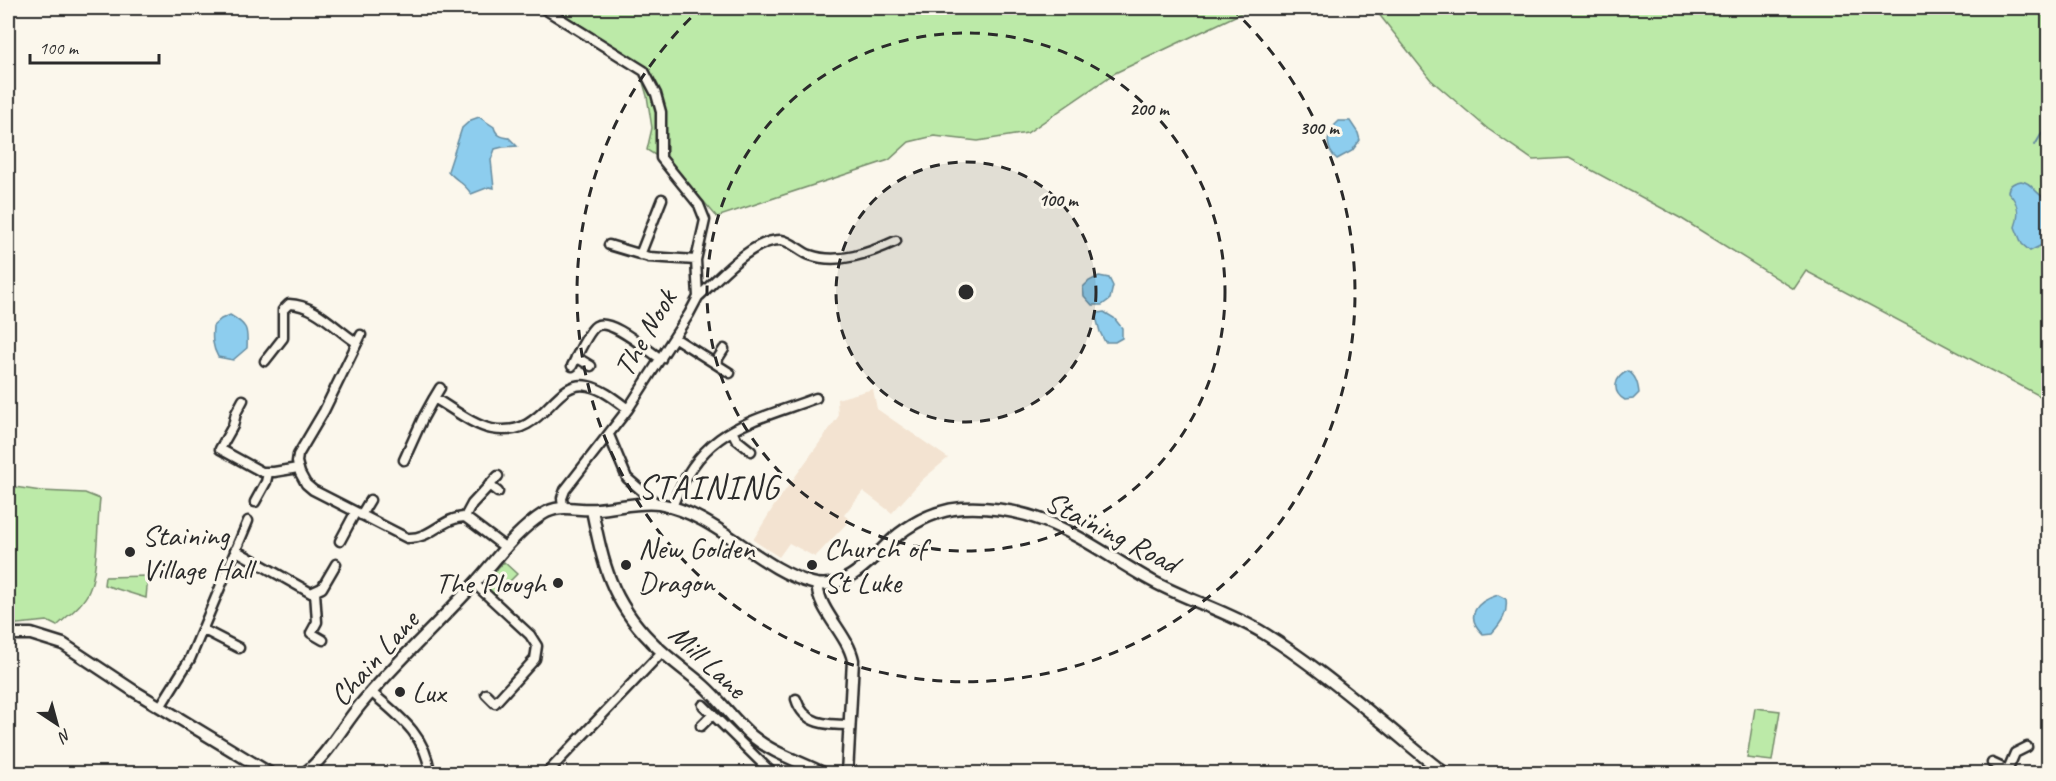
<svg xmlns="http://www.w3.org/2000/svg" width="2056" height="781" viewBox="0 0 2056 781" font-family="Caveat,sans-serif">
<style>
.built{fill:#f3e3d1}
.green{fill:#bceaa8;stroke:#748a6a;stroke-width:1.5}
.water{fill:#8dcdee;stroke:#668ca0;stroke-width:1.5}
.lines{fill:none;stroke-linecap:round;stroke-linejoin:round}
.stream{stroke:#668ca0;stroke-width:2}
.minor-casing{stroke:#2b2b2b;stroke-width:13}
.tertiary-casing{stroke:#2b2b2b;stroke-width:15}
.minor{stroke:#fbf7ec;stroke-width:8}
.tertiary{stroke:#fbf7ec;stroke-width:10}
.ring{fill:none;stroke:#2b2b2b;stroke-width:3;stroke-dasharray:10 8}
.poi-dot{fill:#2b2b2b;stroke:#fbf7ec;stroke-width:2}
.labels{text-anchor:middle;stroke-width:6;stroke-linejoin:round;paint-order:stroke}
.street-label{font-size:30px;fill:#2b2b2b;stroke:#fbf7ec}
.poi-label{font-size:30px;fill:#2b2b2b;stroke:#fbf7ec;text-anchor:start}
.quarter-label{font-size:33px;letter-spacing:1.5px;fill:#2b2b2b;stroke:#fbf7ec}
.centre{fill:#2b2b2b;stroke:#fbf7ec;stroke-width:3}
.ring-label{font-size:18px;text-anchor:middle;font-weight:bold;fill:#2b2b2b;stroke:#fbf7ec;stroke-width:6;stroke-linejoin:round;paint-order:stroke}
</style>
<rect width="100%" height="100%" fill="#fbf7ec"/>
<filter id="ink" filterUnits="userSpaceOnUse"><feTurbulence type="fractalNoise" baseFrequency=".0167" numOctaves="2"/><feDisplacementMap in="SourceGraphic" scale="12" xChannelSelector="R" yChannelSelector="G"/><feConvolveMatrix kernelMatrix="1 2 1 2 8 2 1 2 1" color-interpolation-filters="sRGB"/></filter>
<g filter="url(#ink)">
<path class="built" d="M873,389L877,409L948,458L922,480L892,513L863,491L844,515L850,520L815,557L789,543L779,557L753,540L774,506L838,417L837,399Z"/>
<path class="green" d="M554,8H1252L1115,73L1027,133L978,141L934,136L909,142L889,160L717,217L674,167L647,150L652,128L647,96L637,62Z
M1374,8H2048V387L2040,396L1806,271L1794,289L1682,219L1569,158L1533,160L1488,129L1431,80Z
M8,486L41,491L85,493L100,499C97,523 98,572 89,591C83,605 68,615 57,626L47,621L8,625Z
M504,562L517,574L495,596L488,589V580Z
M148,576L146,598L104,585L105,577Z
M1755,708L1780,711L1772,761L1747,758Z"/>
<path class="water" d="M479,117L494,127C496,135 501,137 509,138L517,146L503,147L495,149L491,160L494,188L489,187L471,194C466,184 455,180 448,171L462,128L471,120Z
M1339,121H1350L1358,133L1360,140L1352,151L1337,159C1324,148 1326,132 1339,121Z
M2021,181C2033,182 2036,197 2048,198V242L2030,251L2022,244L2015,227C2020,214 2019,203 2008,192C2008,185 2015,182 2021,181Z
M1099,276L1109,278L1113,286L1110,299L1102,305H1092L1084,296L1083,287L1089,281Z
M1104,312L1114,318L1122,328V338L1115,342H1105L1100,332L1096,317L1098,313Z
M230,315C247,325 248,328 247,348L233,360L218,357C212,346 212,338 213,326L221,319Z
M1628,371C1636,376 1638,384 1639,393L1633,399L1625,400C1611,392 1614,377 1628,371Z
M1498,595L1506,599C1508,613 1502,622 1492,633L1483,634C1463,615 1478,601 1498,595Z"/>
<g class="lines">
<path class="stream" d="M2035,145L2048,123"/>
<defs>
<path id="minor" d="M543,8L644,71L656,94L661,112V158L699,205L705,220L696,260L698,297L689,314L628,409L565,490L562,498L563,507
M609,245L649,257L696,260
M640,255L662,199
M698,297C718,279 752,239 781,240C791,241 801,252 810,255C838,265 870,253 896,241
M361,335L324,411L298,455L297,462L300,473L306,484L313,490L407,538C430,540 443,517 465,517
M675,338L730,373
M576,357L591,366
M265,361L283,338V310L289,304C316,305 334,328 356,342
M715,363L724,349
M572,366C577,356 588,331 596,326C610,317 648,351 661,359
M434,398L440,388
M243,400L236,413L233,426L220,449L262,472H274L298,468
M732,431L736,439L751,451
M609,435L627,478L657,504
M404,460L423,418L434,398C452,408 472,425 492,429C546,439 552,378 588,386C603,389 616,400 628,409
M498,476L472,504L465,517L506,548
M489,485L498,492
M255,502L266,482L268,473
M672,507C701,429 745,424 816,398
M361,515L370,500
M340,541L355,513
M235,550L311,593L322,588L336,564
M475,584L530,635L537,646L535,659L495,703L486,694
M315,592L317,622L311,633L323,640
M204,630L239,648
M371,692C398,715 427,736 430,774
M796,699C804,725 827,725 850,725
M703,705L773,774
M160,707L190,659L248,521
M701,726L713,714
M1992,763L2007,770
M546,774L662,652
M2006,774L2015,753L2027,747"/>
<path id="tertiary" d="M592,510C603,564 611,601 651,641C667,658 687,671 704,686C721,701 734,721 752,736C774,754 799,761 825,774
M817,584C819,612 847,633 853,660L847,774
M8,634H31L63,644L134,691L271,774
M304,774C327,756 342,727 361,704C396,662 438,624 475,583C496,560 516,531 543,514C561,503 577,511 597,509C617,508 638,501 659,504C717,514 759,569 812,583C848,593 875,553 899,534C917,520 938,510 962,508C1044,504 1086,544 1152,581C1189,601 1230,612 1265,634C1304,658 1341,688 1376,717C1400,736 1421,756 1446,774"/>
</defs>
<use href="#minor" class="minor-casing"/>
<use href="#tertiary" class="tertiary-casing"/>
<use href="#minor" class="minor"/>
<use href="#tertiary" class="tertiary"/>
</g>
</g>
<circle cx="966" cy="292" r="130" fill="#2b2b2b" fill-opacity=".12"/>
<g class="ring">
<circle cx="966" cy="292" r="130"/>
<circle cx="966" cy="292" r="259"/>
<path d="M1231 8A389 389 0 1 1 701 8"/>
</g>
<g class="poi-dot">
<circle cx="130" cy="552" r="6"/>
<circle cx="626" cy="565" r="6"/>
<circle cx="812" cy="565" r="6"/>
<circle cx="558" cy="583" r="6"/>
<circle cx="400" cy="692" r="6"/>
</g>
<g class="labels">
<g class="street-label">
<text transform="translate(645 333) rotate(-60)" y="10">The Nook</text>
<text transform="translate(1112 532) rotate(27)" y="10">Staining Road</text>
<text transform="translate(374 658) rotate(-48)" y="10">Chain Lane</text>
<text transform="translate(708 661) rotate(43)" y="10">Mill Lane</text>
</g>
<g class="poi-label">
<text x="142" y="545">Staining<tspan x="142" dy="34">Village Hall</tspan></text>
<text x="638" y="558">New Golden<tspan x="638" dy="34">Dragon</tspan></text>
<text x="824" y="558">Church of<tspan x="824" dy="34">St Luke</tspan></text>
<text x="546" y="593" text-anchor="end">The Plough</text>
<text x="412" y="702">Lux</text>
</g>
<g class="quarter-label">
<text x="709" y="498">STAINING</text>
</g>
</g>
<circle cx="966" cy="292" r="9" class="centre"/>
<g class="ring-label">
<text x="1149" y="115">200 m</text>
<text x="1319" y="134">300 m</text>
<text x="1058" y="206">100 m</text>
</g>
<rect width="2056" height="781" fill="none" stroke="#fbf7ec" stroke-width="30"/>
<rect x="15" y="15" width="2026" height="751" fill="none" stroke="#2b2b2b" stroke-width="2" filter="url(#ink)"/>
<g transform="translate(57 724) rotate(144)" stroke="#fbf7ec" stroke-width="4.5" paint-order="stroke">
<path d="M0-4.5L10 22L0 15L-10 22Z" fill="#2b2b2b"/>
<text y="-9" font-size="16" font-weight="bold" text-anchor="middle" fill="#2b2b2b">N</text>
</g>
<path d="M30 54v9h129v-9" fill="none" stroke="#2b2b2b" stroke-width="3"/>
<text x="39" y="54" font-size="18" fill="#2b2b2b" stroke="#fbf7ec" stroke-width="4.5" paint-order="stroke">100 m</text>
</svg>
